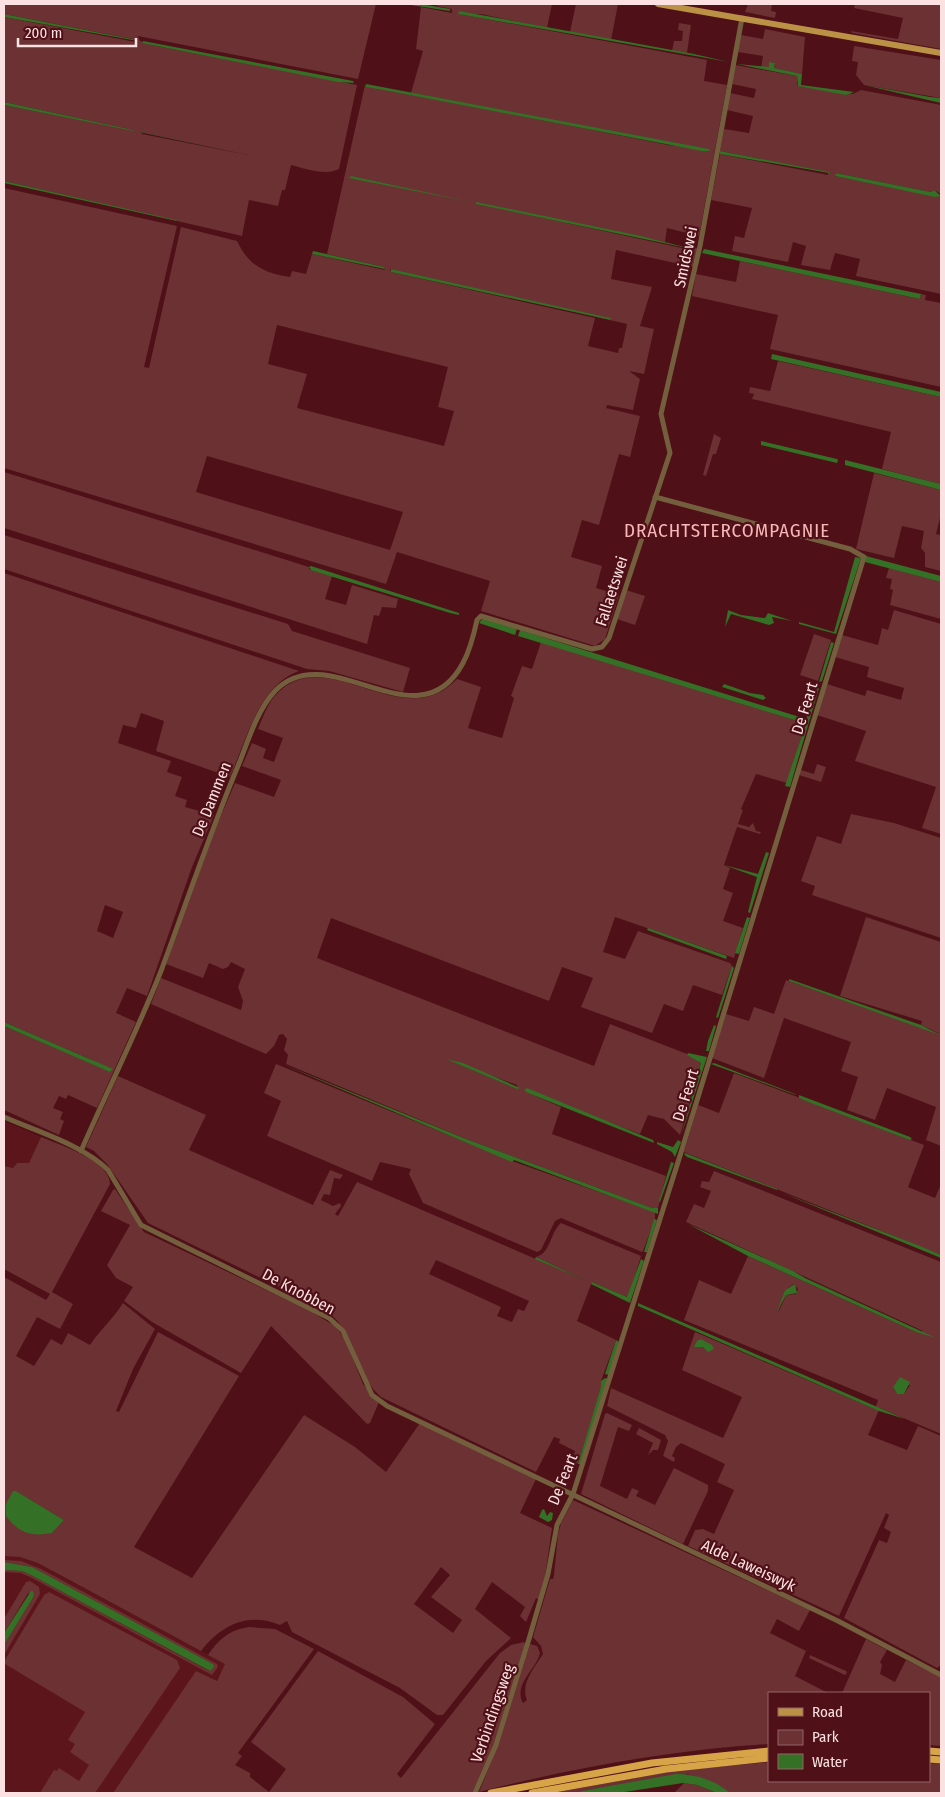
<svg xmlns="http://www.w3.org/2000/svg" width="945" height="1797" viewBox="0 0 945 1797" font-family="'Fira Sans Condensed',sans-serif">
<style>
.built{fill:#5d151c}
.green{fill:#6b3133;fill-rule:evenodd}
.water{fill:#347025}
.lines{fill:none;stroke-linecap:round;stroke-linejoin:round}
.minor{stroke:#735f3d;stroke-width:5}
.major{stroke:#bb9146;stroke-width:6}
.highway{stroke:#d7a548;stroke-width:7}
.labels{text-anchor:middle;stroke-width:4.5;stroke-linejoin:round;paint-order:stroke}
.street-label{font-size:16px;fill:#fbe1e1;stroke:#4f1017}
.quarter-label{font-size:19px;letter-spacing:1px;fill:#f8b8b7;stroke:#4f1017}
</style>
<rect width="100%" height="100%" fill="#4f1017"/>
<path class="built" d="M4,1121L41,1137L29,1163H17L13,1168L4,1166Z
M4,1475L85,1521L52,1571L226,1664L216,1681L196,1671L113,1793H4Z"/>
<path class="green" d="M4,4H376L358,79L138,36L140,41L152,45L357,85L339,169C326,176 306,169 291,165L285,190H282L278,206L249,200L242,236L4,181V105L133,130L4,102V17L136,42L138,40L4,14ZM141,132L248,155L142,134Z
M438,4H552L547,28L481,14H459L707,60L704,81L727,85L699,236L667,228L665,242L475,203L691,250L692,246L698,249L693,267L616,250L611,279L652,287L640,326L654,329L644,374L629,371L640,379L633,410L607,405L606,408L640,416L630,457L619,454L599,525L582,520L571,557L602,566L596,588L619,595L605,639L595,646L481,611L490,581L397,552L386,584L4,468V188L177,226L144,367L149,368L181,227L237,241C249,266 264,273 290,277L292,271L306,274L312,254L385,270L384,267L327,254L365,85L668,145L710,150L411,93L423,51L416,49L421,7L452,13V9L437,6ZM390,269L627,324L622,348H619L618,353L588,346L595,318L391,272ZM277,325L448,367L438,407L454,411L444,446L297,408L307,374L268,364ZM207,456L403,512L390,550L196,492Z
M576,4H618L611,40L570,32Z
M748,4H772L771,11L776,12L775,18L745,12Z
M855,4H941V49L852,33L851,31L898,39L903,18L854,8Z
M679,23L691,25L687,53L672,51L674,41H682L683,31L678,30Z
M765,29L805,37L802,74L773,68L775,66L773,62L769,67L761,68L763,56L738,52L741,35L763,39Z
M854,46L941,60V98L864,85L856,75L858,62L852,61Z
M735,65L797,76V85L853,94L861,90L941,105V194L934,190L931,192L836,173L835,176L935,196H941V294L856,276L860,259L835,253L830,270L801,265L806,246L793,242L788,262L732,251L735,236L744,238L752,208L711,200L720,154L828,175V172L720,151L724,129L749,133L753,116L727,110L730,93L754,98L756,89L732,84Z
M740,261L920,299L921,294L926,295L925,300L941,303V387L770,349L778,315L692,296L696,274L736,282Z
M778,361L941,397V484L882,469L891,432L752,399L754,394L749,393L750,387L770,391Z
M714,434L721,438L716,454H713L706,476L703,475Z
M4,472L309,567V569L332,576L325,599L346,605L352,585L398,599L396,608L382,607L379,616L374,615L367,644L4,528Z
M874,473L941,490V514L936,534L941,535V571L925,567V553L921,548L924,531L902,526L894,558L856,549Z
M724,522L736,525L732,538L720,535Z
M4,535L288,624L292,631L410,668L403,692L329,671L307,669L4,569Z
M889,568L941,582V619L890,605L893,590L890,589L892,579L886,578Z
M4,573L299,671C259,685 246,741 230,777L156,751L164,721L141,713L136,728L123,725L118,743L171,761L167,772L182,777L175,796L187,800L185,807L214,815L192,867L147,996L127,988L116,1013L136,1022L97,1108L68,1095L66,1099L59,1096L53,1108L63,1112L60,1119L64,1121L59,1135L4,1110V1026L112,1072L90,1059L4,1022ZM105,905L123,912L113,938L97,931Z
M626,590L645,596L635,625L617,619Z
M894,610L941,624V834L922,828L936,787L855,761L866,731L817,715L827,684L865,696L867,690L901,700L904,688L867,677L869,667L835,657L842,635L878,645L882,628L888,630Z
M814,634L831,640L818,681L800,675Z
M541,642L801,722L805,725L787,783L756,774L741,809L743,810L738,824L749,827L753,823L756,831L761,832L760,834L737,827L724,865L730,868L723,889L733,893L723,921L743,928L734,958L615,917L603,952L625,959L638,931L730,963L732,966L722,995L693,985L683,1011L664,1004L652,1033L581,1007L593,978L562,967L549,1001L331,918L317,958L594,1066L610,1024L687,1054L701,1063L680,1135L664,1119L648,1115L640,1134L575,1109L528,1093L561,1107L552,1134L666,1176L658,1208H652L466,1139L286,1064L288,1055L284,1050L287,1039L283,1034L279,1035L274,1046L266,1054L151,1004L161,978L241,1010L243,1001L238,987L245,969L231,962L228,967L223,969L209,963L203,978L166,964L200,865L235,783L274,797L281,780L242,766L252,743L266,749L263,758L274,762L283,738L258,729C262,720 265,710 271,701C321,633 400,739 457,679L481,687L468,728L502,738L514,698L511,696L522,666L532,669ZM449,1060L517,1085L518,1089Z
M817,764L826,767L821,782L799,775L801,770L814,774Z
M851,814L894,823L941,838V938L812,895L815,886L801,881L817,836L841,844Z
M866,917L941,942V1146L926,1140L936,1107L887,1088L875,1120L847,1110L858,1077L841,1071L851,1042L784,1018L764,1078L712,1058L726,1014L749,1021L754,1007L774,1014L786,980L940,1034L921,1025L922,1021L840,996Z
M276,1064L512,1161L655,1212V1219L643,1251L642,1252L561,1218L555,1221L541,1250L537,1252L423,1203L409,1174L411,1169L380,1162L372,1181L267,1136L281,1101L264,1093Z
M734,1073L924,1145L908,1187L935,1198L941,1184V1255L684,1152L698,1105L719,1113Z
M118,1076L206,1115L189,1150L313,1205L330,1170L343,1175L340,1179L334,1178L330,1195L324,1194L321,1200L333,1206L340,1203L341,1206L335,1214L338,1216L357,1182L587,1281L536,1257C551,1253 550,1232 561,1223L641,1256L629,1295L627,1297L592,1282L577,1321L616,1340L601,1381L602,1387L578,1464L573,1460L575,1451L559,1443L560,1439L554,1437L536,1472L381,1397C353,1373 359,1336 326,1310L148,1223L107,1164L94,1151L86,1147ZM436,1260L529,1301L524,1311L518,1309L512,1322L497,1316L501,1307L429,1274Z
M41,1137C59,1145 110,1160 110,1184L52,1292L73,1304L60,1329L37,1317L16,1356L34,1366L51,1339L62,1345L68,1333L90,1345C100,1330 113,1319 123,1303L155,1329L133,1369L116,1411L119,1412L158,1332L239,1376L134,1547L192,1578L304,1415L355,1447L386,1472L420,1423L536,1479L520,1513L552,1528L545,1577L539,1600L536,1598L526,1622L520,1616L525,1607L492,1582L475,1609L511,1638L486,1661L443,1715H437L400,1688L292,1632L287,1621L280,1625C248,1611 220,1626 201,1651L38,1563L20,1557L4,1556V1277L46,1300L50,1294L4,1269V1166L13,1168L17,1163H29ZM13,1491H16L64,1520L52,1533ZM441,1567L450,1575L431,1597L462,1620L453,1633L414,1604Z
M714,1171L941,1262V1434L880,1408L868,1435L907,1450L918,1426L941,1436V1665L937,1668L844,1618L879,1540L887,1543L891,1532L884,1528L889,1515L886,1513L839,1616L688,1546L695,1530L703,1529L714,1534L734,1490L717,1482L725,1464L681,1443L676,1447L672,1456L675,1458L674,1462L663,1456L668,1441L665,1435L607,1406L611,1388L723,1438L742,1397L682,1370L695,1332L875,1409L878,1400L684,1320L699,1280L731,1294L748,1256L916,1332L923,1331L686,1222L694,1204L704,1208L711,1191L700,1187L702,1181L709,1182ZM794,1284L798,1289L796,1294L786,1295L778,1313L785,1290ZM910,1385L904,1394H897L893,1387Z
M115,1189L144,1232L310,1311L335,1326L345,1339L363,1384L379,1402L370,1423L367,1424L271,1326L241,1373L152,1322L124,1301L133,1287L116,1278L107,1265L130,1225L101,1211L113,1190Z
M607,1413L632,1425L629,1431L618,1427L600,1486L627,1499L632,1488L639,1491L636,1496L655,1505L674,1468L708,1485V1491L683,1544L581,1494L605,1414Z
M639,1428L661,1440L658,1450H653L648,1455L653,1443L636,1434Z
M573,1500L810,1610L799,1631L777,1619L770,1633L806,1651L795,1676L828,1693H769V1744C671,1750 573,1768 479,1792L500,1740L530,1644L537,1646L540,1653C536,1670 513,1684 523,1703L527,1700C520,1684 534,1668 543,1654L541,1646L533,1637L550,1579H553L554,1575L558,1535L561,1523Z
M4,1560L21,1561L41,1569L217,1664L218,1667L212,1675L32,1578L21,1573L4,1572V1570L22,1571L31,1575L209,1671L213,1664L32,1567L4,1562Z
M30,1581L39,1587L40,1594L4,1655V1645L34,1596L28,1593L4,1633V1619L26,1582Z
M49,1592L177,1660L180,1668L95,1793H40L54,1770L57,1771L59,1768L79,1781L89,1765L70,1752L75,1744L68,1740L85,1712L5,1664V1660L44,1595Z
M249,1627L275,1629L314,1649L238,1753L242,1756L235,1765L250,1773V1777L269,1792L286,1769L251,1742L318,1651L403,1697L435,1724L397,1774L401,1778L500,1653L511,1645L524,1642L526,1645L492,1752L473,1792L113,1793L196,1671L217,1681L225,1664L208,1655C219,1639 229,1630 249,1627Z
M866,1639L887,1650L880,1662L882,1665L880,1674L895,1682L906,1660L941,1677V1746L929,1745V1693H842Z
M810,1655L846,1671L847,1673L845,1675L809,1658Z
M769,1762V1781H929V1763L941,1764V1793H730L708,1780L687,1774L571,1793H553L672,1771Z
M684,1783L697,1785L717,1793H674Z"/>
<path class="water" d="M404,4H421L450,9V11Z
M459,11L694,54L729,62L458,14Z
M4,14L137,40L138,41L4,17Z
M143,41L353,81L354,83L338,82L152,45L142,43Z
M769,62L775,63L774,68L802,74L801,85L854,92L846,95L798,86L797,76L737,64L769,67Z
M366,84L709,149L710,151H702L384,90L366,87Z
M864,85L930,97L941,98V103Z
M4,102L133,130L134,131L4,105Z
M140,132H142L248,155Z
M720,151L829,172V173L720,154Z
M836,173L931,192L934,190L941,196L935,197L835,176Z
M351,176L471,202L349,178Z
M4,181L176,220L177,221L4,183Z
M476,202L641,236L692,249L476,204Z
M704,249L921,294L920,299L702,253Z
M313,251L384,267L385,269L312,254Z
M391,269L610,318L611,320L391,272Z
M772,354L941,392V397L771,359Z
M761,441L837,459L838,460L837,463L761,445Z
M845,460L941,484V490L845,465Z
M866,556L941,576V582L865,562Z
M855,557L861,558L836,634L799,624V622L834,632Z
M311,566L459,613V615L450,613L330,576L311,570L309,567Z
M728,610L741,615L765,618L768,613L792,621L772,617L774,623L769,625L731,614L725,627Z
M483,618L517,629L515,635L479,623Z
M520,630L806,719L817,688H819L790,787L785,786L805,726L801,722L518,636Z
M831,642L834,643L822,681L819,682Z
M724,684L750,693L763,695L766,698L763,700L722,687Z
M766,852L769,853L750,913L748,912L757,877L724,865L758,874Z
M747,917L750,918L739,954L735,953Z
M648,928L727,956L726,959L647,930Z
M732,966L734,968L718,1018L716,1017Z
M789,979L921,1025L940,1035L789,981Z
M4,1022L113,1069L110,1072L4,1026Z
M714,1025L716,1026L709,1051H706L708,1041Z
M688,1053L707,1057L681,1136L701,1063L687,1055Z
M446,1059L463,1063L520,1088L517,1089Z
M714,1063L795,1094L796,1095L711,1064Z
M282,1064L466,1139L652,1208H658V1214L514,1160L512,1162Z
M527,1088L653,1140L654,1143L528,1093L524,1090Z
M799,1095L910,1137L912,1139L910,1140L811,1103L799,1098Z
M678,1140L681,1142L675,1157L672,1152L657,1144V1142L673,1147Z
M685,1153L777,1189V1190L687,1157L684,1154Z
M671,1162L674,1163L660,1202L659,1201Z
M780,1192L920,1246L941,1255V1258Z
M654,1219L657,1220L647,1252H644Z
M688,1224L793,1271L805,1278L936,1338L916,1332L748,1256Z
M536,1257L587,1281L535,1259Z
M641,1259L644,1261L630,1303L591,1284L592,1282L627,1297Z
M795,1284L797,1293L786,1295L777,1312L785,1290Z
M638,1303L905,1419L879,1411L638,1306Z
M701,1339L712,1345L714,1349L708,1352L703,1347H694L697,1341Z
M616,1340L619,1342L609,1375L605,1374Z
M900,1377L910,1382L904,1394H897L893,1387Z
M605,1378L608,1379L581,1464H578L601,1387V1381Z
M13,1491H16L64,1520L52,1533C31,1537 19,1533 6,1516V1504Z
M544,1509L547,1516L550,1512L553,1513L552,1520L548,1522L539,1517L542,1510Z
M4,1562L32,1567L213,1664L214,1667L210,1671L31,1575L22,1571L4,1570Z
M31,1591H33L34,1596L4,1645V1633Z
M676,1774C696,1774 715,1780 730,1793H717L697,1785L683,1783L618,1793H571Z"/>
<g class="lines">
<path class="minor" d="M4,1117C36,1131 83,1145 108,1170L141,1225L329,1318L343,1331L372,1395L387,1406L838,1621L941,1675
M81,1151C107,1091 137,1032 161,971C187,901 211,830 240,761C249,738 258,709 275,691C329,635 418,747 463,663C470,650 474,634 477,620L481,616L592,649L602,647L609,638L670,453L661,414L700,246L742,18
M475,1793L496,1745L529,1639L548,1574L557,1525L573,1494L679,1159L864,557L850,549L655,497"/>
<path class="major" d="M658,4L941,53"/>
<path class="highway" d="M929,1751L941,1752
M929,1759L941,1760
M491,1793L652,1763L769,1751
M532,1793L666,1769L769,1758"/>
</g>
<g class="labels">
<g class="street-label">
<text transform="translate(685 257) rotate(-78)" y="6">Smidswei</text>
<text transform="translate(611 591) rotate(-72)" y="6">Fallaetswei</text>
<text transform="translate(804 708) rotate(-73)" y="6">De Feart</text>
<text transform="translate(211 799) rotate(-68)" y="6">De Dammen</text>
<text transform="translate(685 1095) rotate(-73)" y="6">De Feart</text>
<text transform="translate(299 1291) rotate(28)" y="6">De Knobben</text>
<text transform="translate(562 1479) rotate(-68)" y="6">De Feart</text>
<text transform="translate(749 1565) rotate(25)" y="6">Alde Laweiswyk</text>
<text transform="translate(492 1713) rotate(-71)" y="6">Verbindingsweg</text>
</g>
<g class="quarter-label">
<text x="727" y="537">DRACHTSTERCOMPAGNIE</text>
</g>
</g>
<rect width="945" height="1797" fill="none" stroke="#fbe1e1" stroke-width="10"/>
<rect x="768" y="1692" width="162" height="90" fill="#4f1017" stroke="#946468"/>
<rect x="778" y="1708" width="25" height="8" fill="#bb9146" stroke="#946468"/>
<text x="812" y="1717" font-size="15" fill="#fbe1e1">Road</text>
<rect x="778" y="1730" width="25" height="15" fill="#6b3133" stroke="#946468"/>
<text x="812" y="1742" font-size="15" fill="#fbe1e1">Park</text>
<rect x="778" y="1754" width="25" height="15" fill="#347025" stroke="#946468"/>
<text x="812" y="1767" font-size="15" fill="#fbe1e1">Water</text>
<path d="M18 38v8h118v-8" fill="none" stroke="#fbe1e1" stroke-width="2.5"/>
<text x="25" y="38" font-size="15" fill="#fbe1e1" stroke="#4f1017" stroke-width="4" paint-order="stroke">200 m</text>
</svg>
